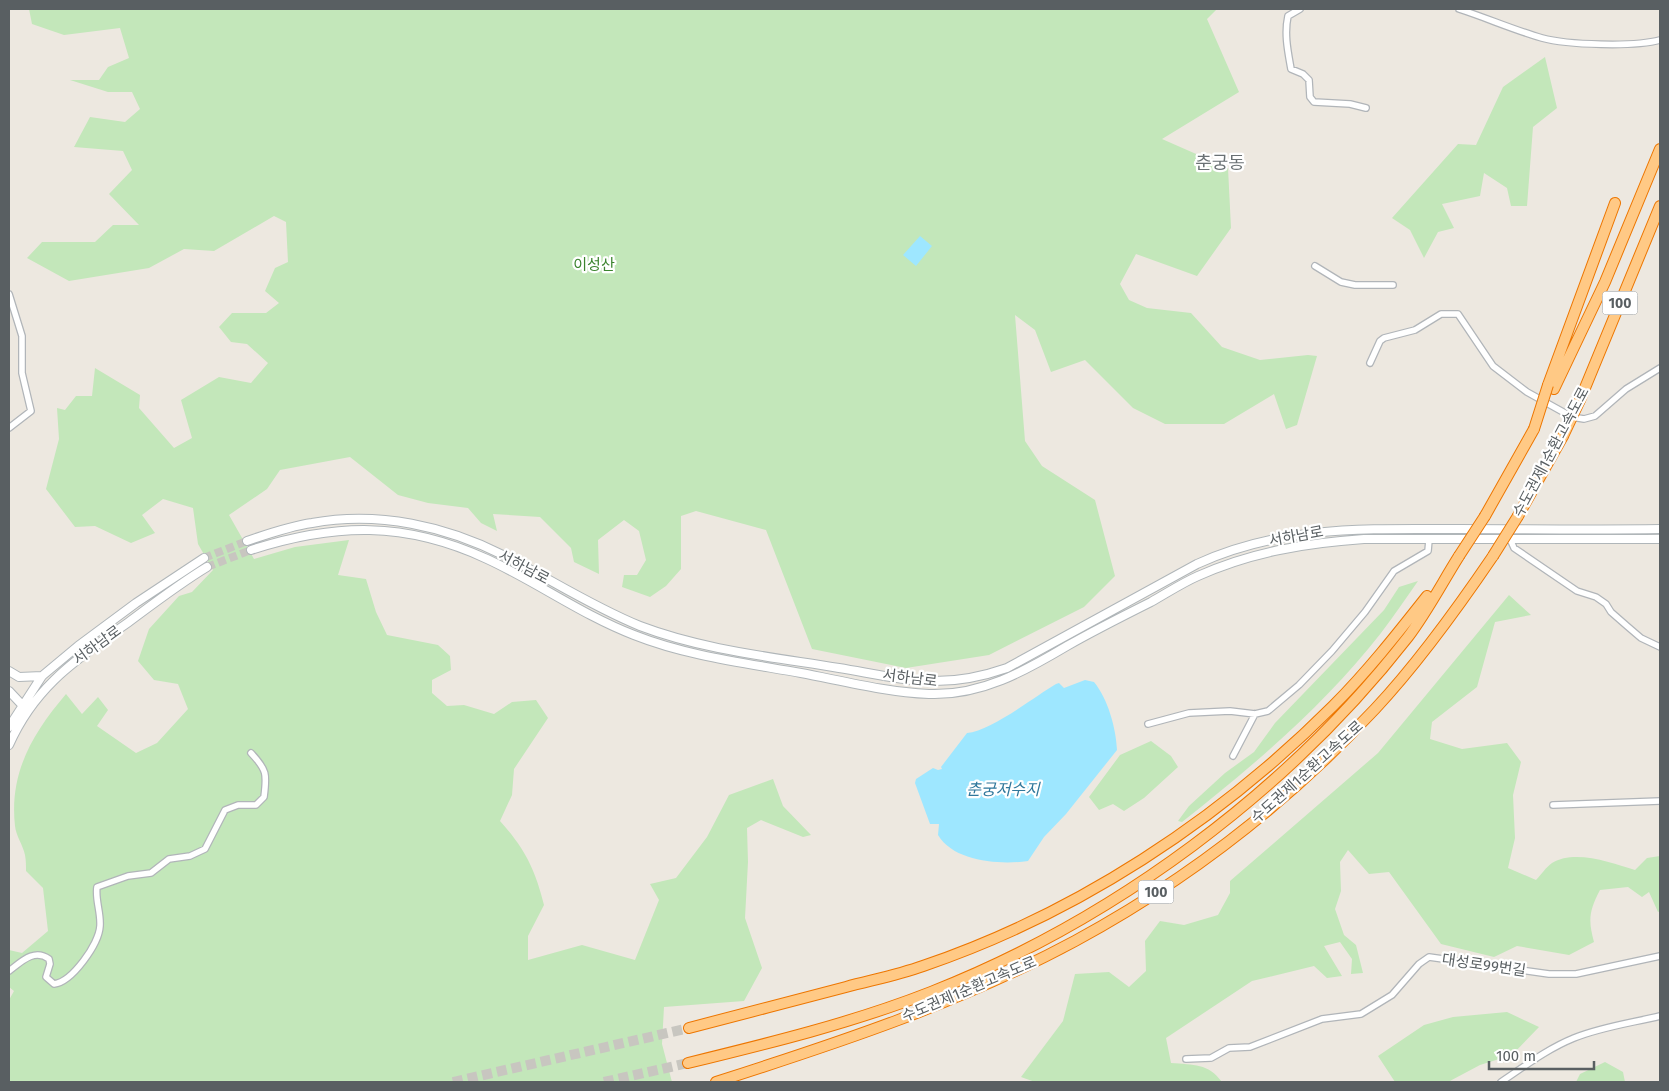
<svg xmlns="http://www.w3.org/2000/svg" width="1669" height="1091" viewBox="0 0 1669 1091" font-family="'Fira Sans','Noto Sans KR',sans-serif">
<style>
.green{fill:#c3e7ba}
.water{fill:#9ee7ff}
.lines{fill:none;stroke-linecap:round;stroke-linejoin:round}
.secondary-tunnel{stroke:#c8c6c0;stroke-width:8;stroke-dasharray:8 4;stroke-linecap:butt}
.highway-tunnel{stroke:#c8c6c0;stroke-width:10;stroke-dasharray:10 5;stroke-linecap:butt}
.street-casing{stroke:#b1b5b9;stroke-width:8}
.secondary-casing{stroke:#b0b6b9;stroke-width:10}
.highway-casing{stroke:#ed7600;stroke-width:12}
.street{stroke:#fff;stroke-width:5.5}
.secondary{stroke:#fff;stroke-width:8}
.highway{stroke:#ffc985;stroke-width:10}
.highway-bridge-casing{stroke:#ed7600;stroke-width:12;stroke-linecap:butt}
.highway-bridge{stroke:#ffc985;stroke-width:10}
.labels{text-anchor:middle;stroke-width:4.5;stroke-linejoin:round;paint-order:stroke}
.shield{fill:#fff;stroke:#8b8f91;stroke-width:1}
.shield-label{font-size:14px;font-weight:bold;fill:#595f62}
.park-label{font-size:15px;fill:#3b842e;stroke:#fff}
.street-label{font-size:15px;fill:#595f62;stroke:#fff}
.water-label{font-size:16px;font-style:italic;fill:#30789c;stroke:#fff}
.quarter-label{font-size:18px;fill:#6a7174;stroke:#fff}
</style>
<rect width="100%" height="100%" fill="#ede8e0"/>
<path class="green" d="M29,9H1217L1207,19L1239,92L1162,139L1228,168L1231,228L1197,276L1136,254L1120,284L1129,300L1147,308L1191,313L1222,347L1260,360L1308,355L1317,356L1297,425L1286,429L1274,394L1224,424H1165L1133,408L1085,360L1051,372L1035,330L1015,315L1025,441L1042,466L1095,500L1115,576L1084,607L989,655L906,668L812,649L766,530L696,511L681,516V569L666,586L650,597L622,587L624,575H637L646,560L639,531L624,520L598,540L599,574L574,562L571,548L540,517L493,514L497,531L481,523L468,508L428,503L398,495L350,457L280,470L267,489L229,515L254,559L295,547L349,540L338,575L366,579L376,612L387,635L438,645L450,656L451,670L432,680V693L447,706L464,705L494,714L512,702L536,700L548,718L514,769L512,795L500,821C525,849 535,869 544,905L528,936V960L582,945L635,960L659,900L650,884L676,878L707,837L729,795L773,779L783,806L811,835L803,837L761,820L747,828L748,862L745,918L762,968L744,1001L664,1007L662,1044L672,1082H9V1000L14,991L9,987V950L22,953L48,931L43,888L26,871C26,866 26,860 25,855C23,845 16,836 15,826C9,772 33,733 66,694L82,714L98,697L108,710L97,726L136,753L157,743L188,709L178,684L154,680L138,661L149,629L179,596L192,592L213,570L198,544L193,508L163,499L142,515L155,533L131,543L95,526L75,527L46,489L59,439L57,408L65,410L76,396H92L95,368L140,395L139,408L174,448L192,438L181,400L219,377L251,383L268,363L247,344L231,342L219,327L232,313H266L279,303L265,291L275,268L288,262L286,222L274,216L214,251L184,249L149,268L69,281L27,258L42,242H95L113,225H139L109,194L132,170L123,151L74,147L90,117L125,122L140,109L132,92H108L70,80H99L108,67L129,58L120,28L64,35L32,24Z
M1545,57L1557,108L1533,127L1527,206H1511L1507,188L1484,173L1480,196L1442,204L1454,228L1438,232L1424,258L1410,230L1392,218L1458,144L1476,145L1503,87Z
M1418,581C1406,598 1394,616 1381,633C1325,705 1253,766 1182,822L1178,821L1189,806L1225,773L1254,752L1275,723L1384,610L1399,587Z
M1509,595L1531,615L1495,622L1477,687L1432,722L1430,739L1462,749L1507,743L1521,762L1513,795L1515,838L1508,868L1536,880C1541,875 1546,867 1552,863C1575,849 1612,863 1635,870L1647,858L1660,856V911L1658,912L1649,892L1642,897L1628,887L1600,890C1589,911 1588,920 1594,942L1569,955L1517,946L1494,957L1441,944L1389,872L1369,874L1348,850L1340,862L1341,891L1335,909L1344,935L1356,945L1363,973L1351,974L1352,959L1340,942L1324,946L1342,976L1327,978L1314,966L1252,981L1166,1038L1171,1063C1194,1065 1208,1063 1222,1082H1035L1021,1077L1063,1021L1075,974L1109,972L1129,987L1146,971L1145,941L1160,921L1184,925L1218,915L1230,893V881L1378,753Z
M1151,741L1171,756L1178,767L1144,798L1124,811L1113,804L1099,810L1089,797L1120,755Z
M1507,1012L1539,1027L1512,1055L1480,1065L1448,1082H1395L1378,1056L1424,1025L1453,1017Z
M1605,1062L1623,1072L1625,1082H1576L1580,1074Z"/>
<path class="water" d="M920,236L932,246L916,266L903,255Z
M1085,680L1094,682C1108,699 1116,728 1117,750L1066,814L1044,837L1028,861C1001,865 954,862 938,835L939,824H930L915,783L916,779L933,768L938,770L942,769L941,767L967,733C991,731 1034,697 1056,684L1059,683L1064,688Z"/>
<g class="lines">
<path class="secondary-tunnel" d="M204,558L247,541
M207,567L251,550"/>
<path class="highway-tunnel" d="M453,1082L689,1028
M604,1082L688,1063"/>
<defs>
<path id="street" d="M1300,9L1288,16C1284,34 1288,52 1291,69L1303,74L1309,80L1310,97L1314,102L1350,104L1366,108
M1459,9C1487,18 1514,30 1542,38C1567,45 1635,47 1660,40
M1315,266L1341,282L1355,285H1393
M9,294L22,336V373L31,411L9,428
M1370,363L1380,341L1384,338L1415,330L1441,314H1458L1493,366L1527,392L1572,417L1584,419L1595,416L1626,389L1660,368
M1510,539L1514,548L1577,591L1596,597L1606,604L1611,612L1627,626L1641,638L1660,647
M1148,724L1189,713L1230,711L1255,714L1268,711L1299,685L1332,651L1365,612L1394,571L1428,551L1429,540
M1233,756L1255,714
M1553,805L1660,801
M9,971C21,962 34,948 49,959L50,964L46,977L54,984C72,982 99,944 100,926C101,912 95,900 97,887L128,876L151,873L169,859L190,856L205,849L225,810L238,805H256L264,797C267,774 267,770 251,753
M1186,1059L1211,1058L1229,1048L1250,1047L1322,1019L1361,1014L1392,995L1419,964L1429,957L1549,974H1576L1660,956
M1501,1082C1525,1066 1547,1049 1574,1038C1601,1027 1631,1023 1660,1016"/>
<path id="secondary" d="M247,541C268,534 290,526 312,523C379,511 446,526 505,556C550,579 593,607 640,626C703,650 772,657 839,668C905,679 941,691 1007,668L1197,564C1282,525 1367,529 1458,529C1526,529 1593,530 1660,529
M251,550C335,523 405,521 487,559C537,582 582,615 634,635C687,656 745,663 801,673C843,681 886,692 929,694C981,696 1025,671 1067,646C1095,630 1123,616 1151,602C1167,593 1182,583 1198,576C1251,552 1306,543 1364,539H1660
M9,671L19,677L42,676
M9,691L25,708
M9,727L42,676L78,646L136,603L204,558
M9,745C35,686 76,660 126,624C153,604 179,584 207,567"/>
<path id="highway" d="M1548,385L1615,203
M1554,389L1605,282L1660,149
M1580,400L1660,206
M1485,516L1534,429
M1518,516L1563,436
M689,1028C741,1014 794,1001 846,987C872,980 898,975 923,966C1076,914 1218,821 1333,706C1367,672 1397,634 1427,596
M688,1063C770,1043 852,1023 931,992C1114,920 1287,792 1408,637C1427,612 1442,583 1459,556
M716,1082C838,1043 962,1002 1075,941C1186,881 1289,801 1375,709C1419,662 1457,609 1493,556"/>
</defs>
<use href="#street" class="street-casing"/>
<use href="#secondary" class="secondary-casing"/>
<use href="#highway" class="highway-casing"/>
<use href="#street" class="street"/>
<use href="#secondary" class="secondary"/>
<use href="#highway" class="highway"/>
<defs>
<path id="highway-bridge" d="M1534,429L1548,385
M1563,436L1580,400
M1459,556L1485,516
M1493,556L1518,516"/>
</defs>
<use href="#highway-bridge" class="highway-bridge-casing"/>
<use href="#highway-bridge" class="highway-bridge"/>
</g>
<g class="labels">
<g class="shield">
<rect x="1602.5" y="291.5" width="35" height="23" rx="4"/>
<rect x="1138.5" y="880.5" width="35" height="23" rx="4"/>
</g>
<g class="shield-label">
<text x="1620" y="308">100</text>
<text x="1156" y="897">100</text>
</g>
<g class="park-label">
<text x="594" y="270">이성산</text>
</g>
<g class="street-label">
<text transform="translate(1551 452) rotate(-62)" y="5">수도권제1순환고속도로</text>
<text transform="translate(1296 536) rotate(-10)" y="5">서하남로</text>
<text transform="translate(524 567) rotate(28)" y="5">서하남로</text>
<text transform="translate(97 645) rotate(-36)" y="5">서하남로</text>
<text transform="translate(910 678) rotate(7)" y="5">서하남로</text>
<text transform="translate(1307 772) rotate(-42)" y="5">수도권제1순환고속도로</text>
<text transform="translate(1484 965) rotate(8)" y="5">대성로99번길</text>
<text transform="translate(969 989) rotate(-23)" y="5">수도권제1순환고속도로</text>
</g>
<g class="water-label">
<text x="1003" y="795">춘궁저수지</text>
</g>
<g class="quarter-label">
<text x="1220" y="169">춘궁동</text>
</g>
</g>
<rect width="1669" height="1091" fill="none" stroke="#595f62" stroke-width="20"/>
<path d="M1489 1061v8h105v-8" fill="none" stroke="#595f62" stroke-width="2.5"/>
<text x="1496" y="1061" font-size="15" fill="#595f62" stroke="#ffffff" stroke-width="4" paint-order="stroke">100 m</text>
</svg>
